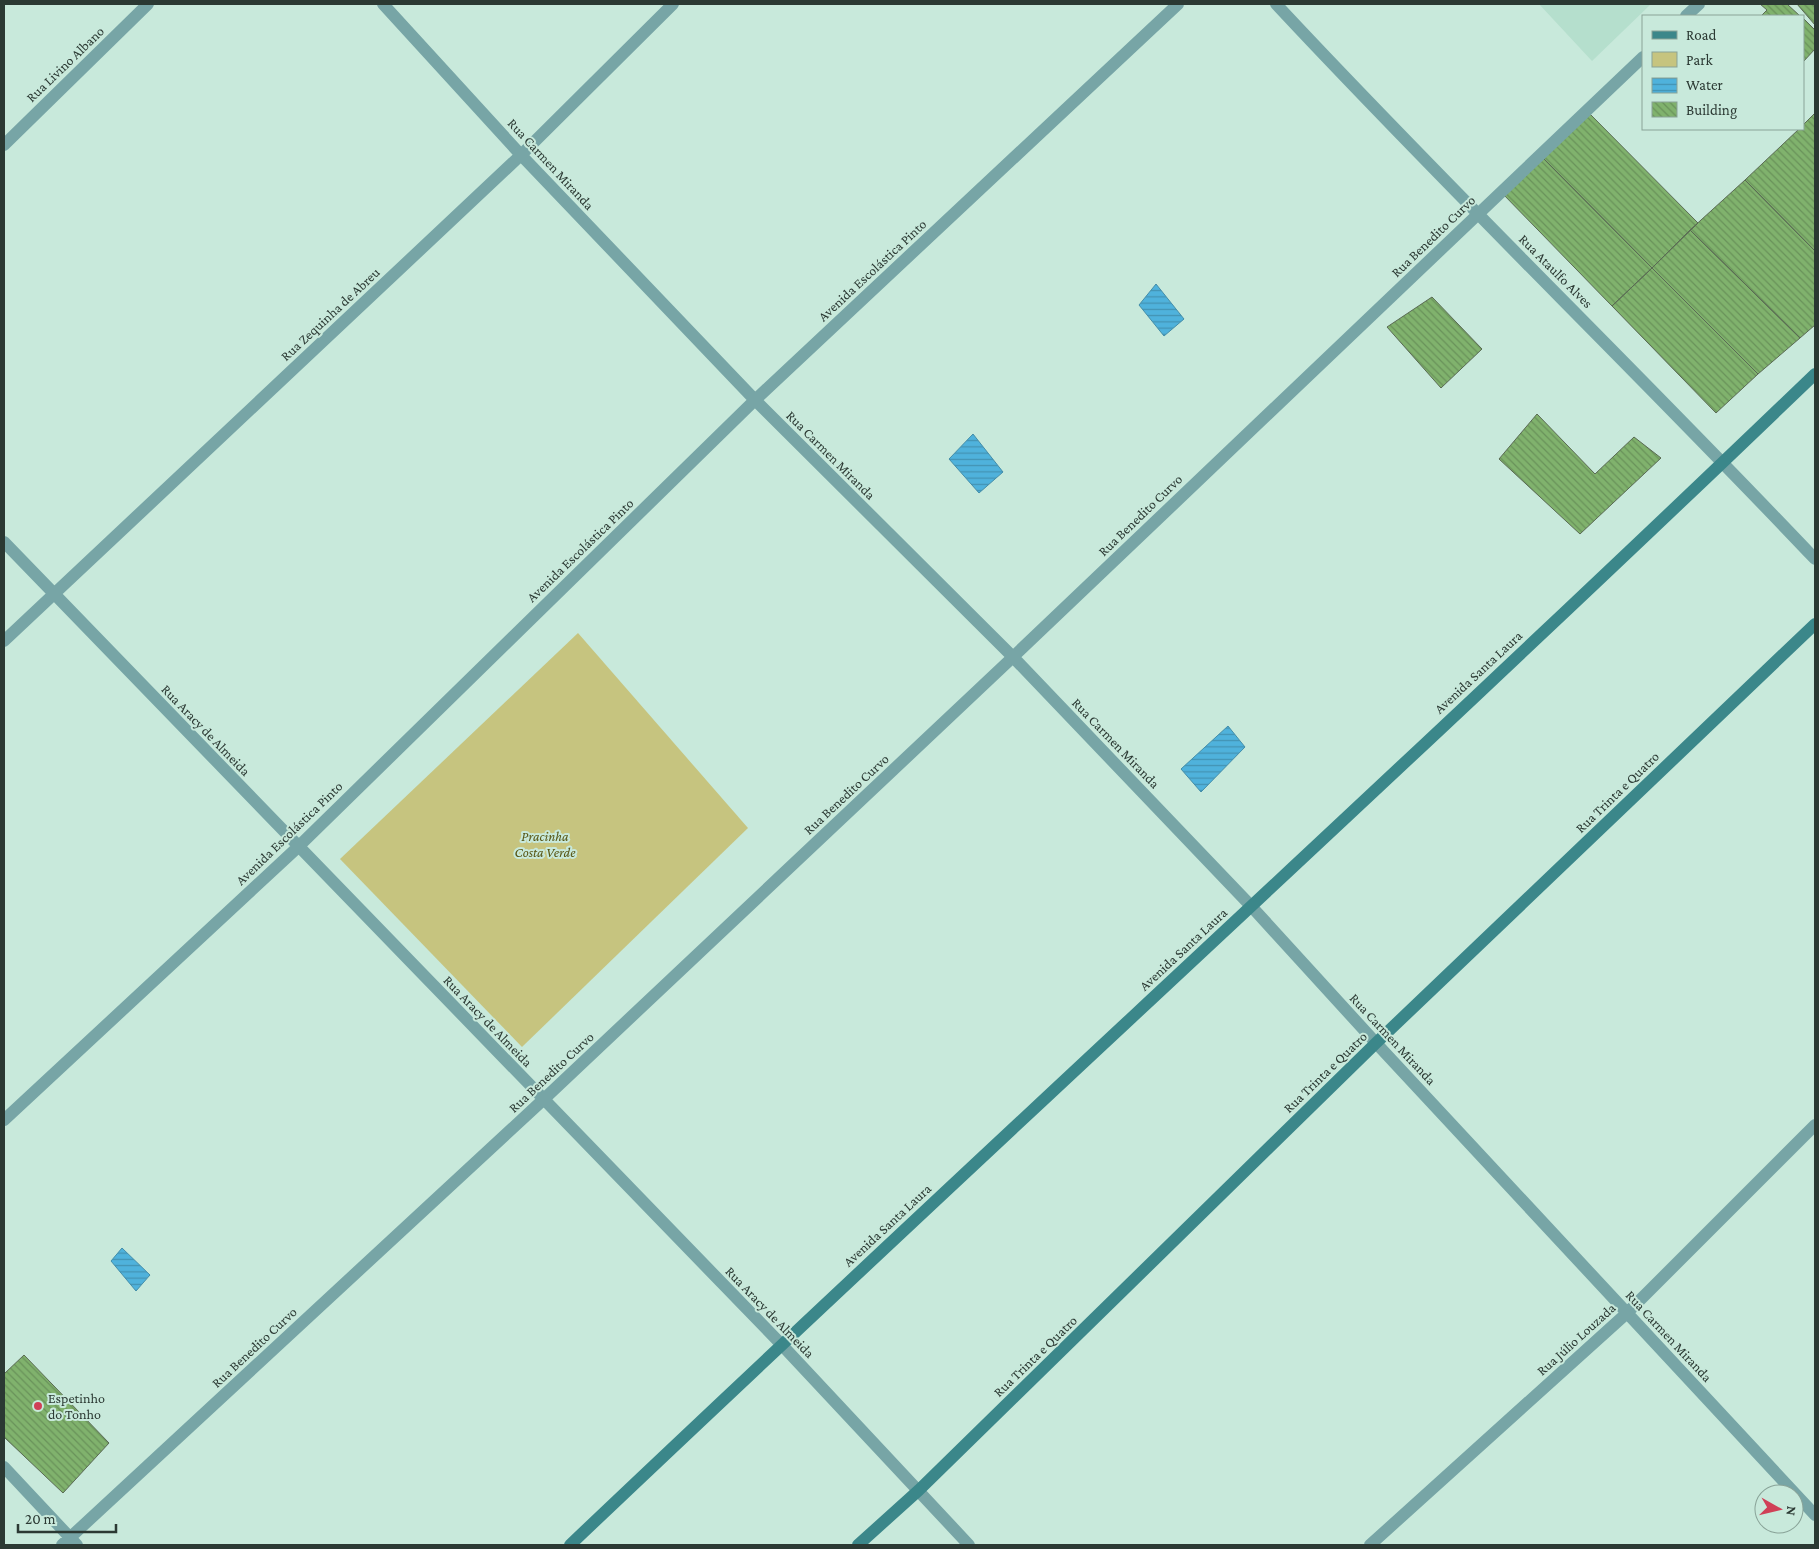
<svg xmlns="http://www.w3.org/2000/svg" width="1819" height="1549" viewBox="0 0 1819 1549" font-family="'Crimson Pro',serif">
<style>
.built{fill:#b5dfcd}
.green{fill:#c6c47f}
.water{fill:url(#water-rules);stroke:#448ea9}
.building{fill:url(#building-back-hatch);stroke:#5a6a54}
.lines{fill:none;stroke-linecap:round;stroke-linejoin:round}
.street{stroke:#77a5a6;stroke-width:12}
.secondary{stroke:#3b878a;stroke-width:12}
.poi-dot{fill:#d04057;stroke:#c8e9db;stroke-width:2}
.labels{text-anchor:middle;stroke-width:4;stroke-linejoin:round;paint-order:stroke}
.street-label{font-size:14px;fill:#2b3933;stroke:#c8e9db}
.park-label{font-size:14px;font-style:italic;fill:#575513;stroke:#c8e9db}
.poi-label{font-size:14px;fill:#2b3933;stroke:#c8e9db;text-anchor:start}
</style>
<defs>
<pattern id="water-rules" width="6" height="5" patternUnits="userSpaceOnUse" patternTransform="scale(1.25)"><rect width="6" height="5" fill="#4fb2dc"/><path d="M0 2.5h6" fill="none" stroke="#4292b3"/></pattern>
<pattern id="building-back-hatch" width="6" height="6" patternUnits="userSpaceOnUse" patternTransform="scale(1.25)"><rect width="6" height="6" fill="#80b26d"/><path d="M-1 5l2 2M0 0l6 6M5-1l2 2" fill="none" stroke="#69925a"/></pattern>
</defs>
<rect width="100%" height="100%" fill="#c8e9db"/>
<path class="built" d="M1539,4H1651L1592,61Z"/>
<path class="green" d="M578,633L748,828L522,1047L340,859Z"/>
<path class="water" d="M1156,284L1184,319L1164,336L1139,305Z
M973,434L1003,472L979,493L949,459Z
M1228,726L1245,747L1201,792L1181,769Z
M122,1248L150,1275L136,1291L111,1261Z"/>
<path class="building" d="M1760,4H1787L1800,16H1761L1767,10Z
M1797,4H1815V25Z
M1803,18L1815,30V49L1803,62Z
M1587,111L1698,223L1652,268L1540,155Z
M1815,113V251L1745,180L1799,129H1803V125Z
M1540,155L1652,268L1612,306L1501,192Z
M1745,180L1815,251V325L1800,338L1690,230Z
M1690,230L1800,338L1758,374L1652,268Z
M1652,268L1758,374L1716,413L1612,306Z
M1432,297L1482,349L1441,388L1387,327Z
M1537,414L1595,474L1634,437L1661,458L1580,534L1499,459Z
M24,1355L109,1443L63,1493L4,1437V1374Z"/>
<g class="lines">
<path class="street" d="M383,4L521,155L755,400L1013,657L1251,906L1376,1043L1815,1515
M1276,4C1452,193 1638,372 1815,559
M1686,16L1699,4
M4,145L148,4
M4,542L781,1344L969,1545
M4,641L521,155L673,4
M4,1120L298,847L755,400L1178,4
M4,1467L77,1545
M62,1545L544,1099L1013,657L1643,57
M1370,1545L1627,1313L1815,1125"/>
<path class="secondary" d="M570,1545C983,1152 1404,769 1815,374
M858,1545L919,1490L1376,1043L1815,624"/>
</g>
<circle class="poi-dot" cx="38" cy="1406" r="5"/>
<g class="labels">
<g class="street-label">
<text transform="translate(65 64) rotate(-44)" y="5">Rua Livino Albano</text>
<text transform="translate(551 164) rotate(47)" y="5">Rua Carmen Miranda</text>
<text transform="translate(1433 236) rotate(-44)" y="5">Rua Benedito Curvo</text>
<text transform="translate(872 270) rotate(-43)" y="5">Avenida Escolástica Pinto</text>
<text transform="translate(1556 271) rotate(45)" y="5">Rua Ataulfo Alves</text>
<text transform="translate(330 314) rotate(-43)" y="5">Rua Zequinha de Abreu</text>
<text transform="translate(831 455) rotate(45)" y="5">Rua Carmen Miranda</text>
<text transform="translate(1140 515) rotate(-44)" y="5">Rua Benedito Curvo</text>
<text transform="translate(580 550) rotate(-44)" y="5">Avenida Escolástica Pinto</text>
<text transform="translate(1478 672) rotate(-43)" y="5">Avenida Santa Laura</text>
<text transform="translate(206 730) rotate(46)" y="5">Rua Aracy de Almeida</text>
<text transform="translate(1116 743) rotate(46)" y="5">Rua Carmen Miranda</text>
<text transform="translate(1617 792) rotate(-44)" y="5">Rua Trinta e Quatro</text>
<text transform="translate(846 794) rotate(-43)" y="5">Rua Benedito Curvo</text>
<text transform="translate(289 833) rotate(-44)" y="5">Avenida Escolástica Pinto</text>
<text transform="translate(1183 949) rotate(-43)" y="5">Avenida Santa Laura</text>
<text transform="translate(488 1021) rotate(46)" y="5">Rua Aracy de Almeida</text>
<text transform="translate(1393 1039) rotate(47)" y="5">Rua Carmen Miranda</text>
<text transform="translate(551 1072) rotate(-43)" y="5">Rua Benedito Curvo</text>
<text transform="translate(1325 1072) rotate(-44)" y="5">Rua Trinta e Quatro</text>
<text transform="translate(887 1225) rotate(-43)" y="5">Avenida Santa Laura</text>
<text transform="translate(770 1312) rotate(46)" y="5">Rua Aracy de Almeida</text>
<text transform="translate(1669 1336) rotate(47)" y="5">Rua Carmen Miranda</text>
<text transform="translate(1576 1339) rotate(-42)" y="5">Rua Júlio Louzada</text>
<text transform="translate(254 1347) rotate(-43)" y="5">Rua Benedito Curvo</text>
<text transform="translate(1035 1356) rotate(-44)" y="5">Rua Trinta e Quatro</text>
</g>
<g class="park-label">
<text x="545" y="841">Pracinha<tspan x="545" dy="16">Costa Verde</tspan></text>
</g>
<g class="poi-label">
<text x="48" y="1403">Espetinho<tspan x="48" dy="16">do Tonho</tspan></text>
</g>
</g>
<rect width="1819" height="1549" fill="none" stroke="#2b3933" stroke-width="10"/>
<rect x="1642" y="15" width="162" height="115" fill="#c8e9db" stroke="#89a398"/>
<rect x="1652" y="31" width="25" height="8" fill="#3b878a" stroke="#89a398"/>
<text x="1686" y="40" font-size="15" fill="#2b3933">Road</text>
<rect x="1652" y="52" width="25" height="15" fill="#c6c47f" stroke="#89a398"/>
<text x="1686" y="65" font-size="15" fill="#2b3933">Park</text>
<rect x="1652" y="78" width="25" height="15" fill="url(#water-rules)" stroke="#89a398"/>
<text x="1686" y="90" font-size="15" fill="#2b3933">Water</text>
<rect x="1652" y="102" width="25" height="15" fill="url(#building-back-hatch)" stroke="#89a398"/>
<text x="1686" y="115" font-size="15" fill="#2b3933">Building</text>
<g transform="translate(1779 1509) rotate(98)"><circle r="24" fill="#c8e9db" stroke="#89a398"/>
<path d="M0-4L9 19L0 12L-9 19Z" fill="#d04057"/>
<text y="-8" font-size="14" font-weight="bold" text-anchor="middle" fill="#2b3933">N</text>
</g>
<path d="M18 1524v8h98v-8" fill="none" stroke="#2b3933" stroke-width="2.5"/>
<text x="25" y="1524" font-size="15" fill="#2b3933" stroke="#c8e9db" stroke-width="4" paint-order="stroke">20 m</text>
</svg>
